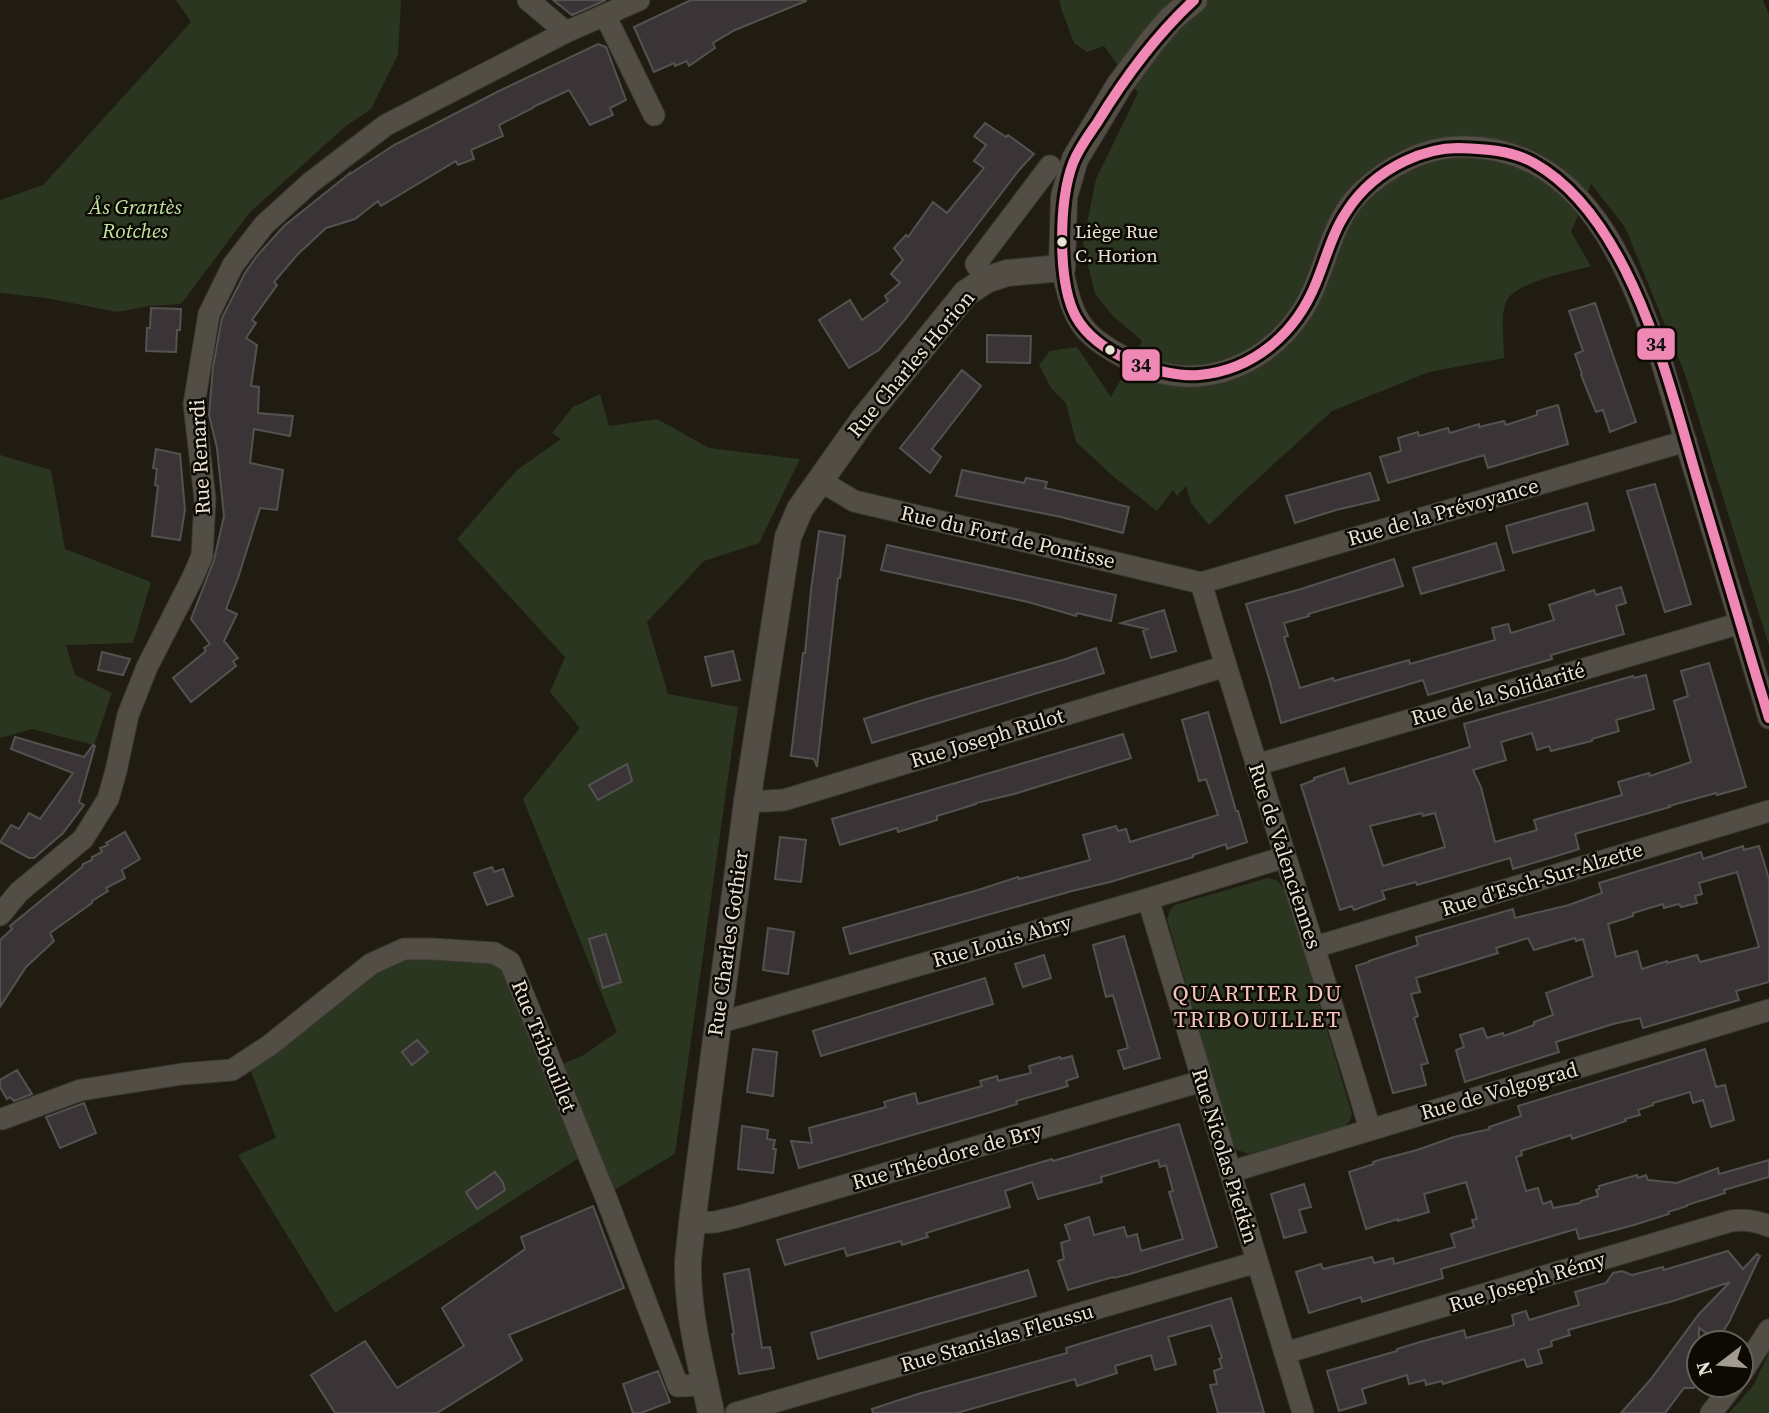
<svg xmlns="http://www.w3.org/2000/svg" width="1769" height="1413" viewBox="0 0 1769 1413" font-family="'Source Serif 4',serif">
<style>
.green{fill:#2b3621}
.building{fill:#3a3436;stroke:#565151;stroke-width:2;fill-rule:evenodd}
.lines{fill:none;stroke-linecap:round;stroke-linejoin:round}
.minor-casing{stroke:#3b3730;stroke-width:23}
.tertiary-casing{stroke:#3b3730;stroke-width:28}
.minor{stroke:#524e46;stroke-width:21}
.tertiary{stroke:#524e46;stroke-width:26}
.bus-1-casing{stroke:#0d0903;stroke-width:16}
.bus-1{stroke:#f088b6;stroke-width:10}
.bus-dot{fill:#e9e2d6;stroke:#0d0903;stroke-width:2.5}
.labels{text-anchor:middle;stroke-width:5;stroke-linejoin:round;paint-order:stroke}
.bus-label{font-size:19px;fill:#e9e2d6;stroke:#0d0903;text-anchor:start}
.park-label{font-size:21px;font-style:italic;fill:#c0e5a4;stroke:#0d0903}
.street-label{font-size:21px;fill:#e9e2d6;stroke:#0d0903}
.neighbourhood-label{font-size:23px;letter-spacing:2px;fill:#f7c3bd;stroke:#0d0903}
.line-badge{stroke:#0d0903;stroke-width:2.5}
.pale-badge-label{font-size:19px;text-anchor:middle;font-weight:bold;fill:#111}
</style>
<rect width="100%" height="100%" fill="#211c11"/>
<path class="green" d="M176,0H401L398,55L371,109L346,126L250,212L181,304L149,306L117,312L46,298L0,293V200L43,185L191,22Z
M1060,0H1763L1769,15V646L1685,374L1625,227L1591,184L1571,232L1591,266C1571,272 1514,282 1506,302C1500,316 1504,343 1504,358L1429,372L1332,411L1240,495L1209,525L1191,503L1186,486L1177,496L1173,490L1157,511L1114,477L1076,442L1066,403L1051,388L1039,365L1050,351L1077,347L1111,397L1142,341L1112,315L1095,294L1083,243L1096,179L1138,93L1104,46L1087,52L1074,43L1060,5Z
M600,394L609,426L657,419L709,448L800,459L759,543L704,561L647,622L668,694L738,707L675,1154L609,1193L558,1066L582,1056L617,1032L523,799L580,728L550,692L565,657L457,539L517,470L561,439L552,433L573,407Z
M0,455L51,470L65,549L151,582L133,643L66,645L75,675L112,693L94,745L32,729L0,738Z
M1268,878L1278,881L1286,892L1352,1114L1350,1121L1345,1126L1249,1154L1237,1150L1232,1141L1167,919L1170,910L1175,905Z
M411,952L507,966L579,1158L335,1313L238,1155L276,1138L250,1069L368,972Z
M1769,1353V1413H1729L1753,1386Z"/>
<path class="building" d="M553,0H606L572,15Z
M691,0H806V1L735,30L713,43L715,48L689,66L687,61L675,66L674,63L654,72L634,27Z
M598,44L606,47L626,100L610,108L613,115L590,125L569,90L533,107V108L499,125L503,136L471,150L474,159L458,165L456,161L381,206L378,201L355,219L326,228L297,255L274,282L277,285L252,320L256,323L246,338L257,345L251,386L259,387L258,413L293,416L290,436L254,429L250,463L283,470L277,510L260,508L238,578L226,609L237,614L224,641L238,658L233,661L236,666L191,702L173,678L206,651L204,648L210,644L191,619L214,560L224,516L217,448L209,415L213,367L222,318L245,273L256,257L284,226L350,173V174L394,145L499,91Z
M985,123L1006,137L1008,135L1034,154L1019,170L903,322L879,350L849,368L819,320L850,300L862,320L888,301L885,296L900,283L891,274L903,260L894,248L906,235L908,237L933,202L947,213L984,168L974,161L986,145L974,136Z
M1595,303L1636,422L1610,432L1603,410L1596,412L1581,375L1582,374L1575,354L1583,351L1569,311Z
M151,308L181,309L180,330H177L176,352L146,351L147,328H150Z
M987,335L1031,336L1030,363L987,362Z
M962,370L981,386L932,449L941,457L930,473L900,448Z
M1558,405L1568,444L1488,468L1484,455L1388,483L1380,457L1401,451L1398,438L1418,432L1419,436L1448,428L1450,433L1479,424V427L1504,421L1506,425L1537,415V411Z
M156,449L180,454L185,510L180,540L152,536L158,486L155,485L157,469L153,468Z
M962,470L1024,483L1026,478L1047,482L1045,488L1129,507L1123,533L1061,517L956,496Z
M1370,473L1379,500L1336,510L1295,523L1286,496Z
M1655,484L1691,604L1665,612L1627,491Z
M1587,503L1594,530L1513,553L1506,526Z
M819,531L845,536L840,578H838L817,767L814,759L791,756L803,653H805L811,590Z
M1496,543L1504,570L1421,594L1413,568Z
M887,545L1116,595L1111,621L1077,613L1076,616L1028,602L881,570Z
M1394,559L1403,586L1308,614L1309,616L1284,623L1288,636L1284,637L1300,688L1333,678L1334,681L1409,660L1410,664L1495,640L1492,628L1508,624L1511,633L1554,620L1549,605L1594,590L1596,595L1621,587L1626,603L1616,606L1624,634L1551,655L1552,659L1428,695L1423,680L1281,723L1269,678L1246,604L1301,589Z
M1164,610L1176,651L1151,658L1143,631L1147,629L1121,623Z
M1096,648L1104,673L872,743L864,719L923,700L1066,659Z
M733,651L740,680L712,686L705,657Z
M102,652L130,659L123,675L98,670Z
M1709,663L1746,787L1717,795L1716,793L1669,806L1670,807L1575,834L1579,849L1553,857L1513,869L1510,858L1417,885L1416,882L1382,891L1385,899L1354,910L1352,906L1340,910L1301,785L1314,780V778L1344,768L1349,784L1470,747L1464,724L1633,676L1634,678L1646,675L1654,709L1616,720L1619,731L1592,739V741L1551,751L1549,746L1537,750L1532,733L1501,742L1506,760L1473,770L1481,787L1495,842L1537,830L1534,820L1622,795L1618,782L1649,773L1650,776L1691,762L1674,701L1688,696L1681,671ZM1422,813L1423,816L1435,813L1445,847L1383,866L1370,826Z
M1208,712L1236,811H1238L1247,842L1227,849L1226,844L1193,855V857L1110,882L1072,891L850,954L843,928L978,890L1018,877L1019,879L1090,860L1083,835L1116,826L1118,831L1126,829L1130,842L1218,815L1206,779L1199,781L1182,720Z
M1123,734L1131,758L1014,794L976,803V804L937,816V820L898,832L897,828L840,845L832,819Z
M15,737L84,757L93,745L95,746L79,802L84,805L63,833L34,858H29L0,842L11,825L19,829L29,813L40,819L73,773L11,749Z
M627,764L632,781L598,800L589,785Z
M125,832L140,859L122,870L125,878L106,888L108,891L92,901V903L50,933L54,941L26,967L0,1007V940L12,929L10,926L82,867L83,864L92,860V857L102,852L100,848L108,845L106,843Z
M780,837L806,840L801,882L775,879Z
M1743,846L1744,850L1759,846L1769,879V982L1736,991L1739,1000L1643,1028L1640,1018L1613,1024L1556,1042L1559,1052L1465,1082L1456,1050L1464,1047L1460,1035L1483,1028L1487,1038L1503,1033L1504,1036L1534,1025V1022L1553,1015L1546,993L1593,976L1583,939L1576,941L1575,938L1534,950L1528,938L1496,948L1498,953L1416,978L1420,992L1411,994L1418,1016L1414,1018L1428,1063L1421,1065L1426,1085L1393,1093L1356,966L1369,962V961L1418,945L1416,937L1513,909L1515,918L1569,905L1602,893L1599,883L1701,852L1703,859ZM1737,872L1759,947L1700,962L1697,955L1667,963V961L1642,969L1637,951L1616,957L1608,924L1633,916V913L1663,904L1664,908L1679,904L1681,907L1697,903L1695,896L1702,894L1699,883Z
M492,867L494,872L503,869L513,896L487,905L474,873Z
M768,928L794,932L788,974L763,970Z
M606,934L621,982L603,988L589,939Z
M1124,936L1160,1058L1124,1069L1118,1051L1128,1048L1113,995L1106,997L1093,945Z
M1044,955L1051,978L1023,987L1015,964Z
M985,978L993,1004L821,1056L813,1031Z
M417,1040L428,1052L412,1065L402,1052Z
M753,1049L777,1052L773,1096L747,1092Z
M1705,1049L1716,1087L1725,1085L1734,1120L1711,1127L1703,1100L1693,1103L1690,1092L1653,1103V1105L1638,1110L1640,1115L1625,1119L1626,1121L1572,1139L1571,1135L1521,1151L1522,1155L1516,1157L1526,1191L1538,1188L1543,1204L1551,1201L1553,1208L1580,1203L1581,1201L1598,1196L1596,1190L1599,1189V1186L1637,1175L1638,1178L1646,1175L1648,1180L1677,1183L1718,1168L1719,1174L1769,1160V1177L1724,1190L1725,1193L1687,1205V1206L1668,1212L1669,1214L1634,1225L1600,1234L1579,1239L1576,1229L1441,1269L1443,1278L1362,1302L1361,1297L1309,1313L1296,1272L1321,1264L1323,1269L1372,1257L1374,1263L1393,1258L1394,1264L1455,1247L1451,1234L1474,1227L1472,1220L1477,1219L1466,1182L1424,1194L1429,1212L1398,1221V1219L1366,1229L1349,1172L1374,1164L1373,1162L1379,1160L1417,1150L1454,1137L1490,1129L1489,1127L1521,1116L1518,1106Z
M1072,1056L1078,1077L1066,1081L1068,1086L1016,1101L1017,1104L988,1113L799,1168L791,1141L812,1143L809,1128L886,1107L884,1102L915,1093L918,1104L982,1086L980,1081L997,1076L998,1081L1031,1073L1029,1066L1060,1057L1061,1059Z
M17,1070L32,1094L14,1101L10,1097L7,1099L0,1087V1080Z
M84,1103L96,1133L60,1148L46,1117Z
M1179,1124L1217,1247L1130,1274L1114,1278L1113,1277L1068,1290L1058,1261L1064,1259L1061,1243L1070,1240L1065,1225L1089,1217L1094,1235L1124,1227L1127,1237L1137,1234L1141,1251L1183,1239L1169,1192L1173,1191L1166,1165L1160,1167L1158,1160L1101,1177L1102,1182L1038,1199L1032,1182L1005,1191L1010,1207L926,1233L928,1237L902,1245L901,1241L847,1256L844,1248L785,1265L777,1240L1052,1159L1053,1161Z
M742,1126L768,1130L767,1139L775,1140L773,1149H776L773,1173L738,1169Z
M495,1172L503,1183L505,1190L477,1209L466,1192Z
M1304,1184L1311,1207L1299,1210L1306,1232L1284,1238L1271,1194Z
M593,1206L624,1288L509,1335L522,1360L437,1413H335L311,1375L365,1341L397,1388L464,1346L442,1308L525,1249L521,1237Z
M1728,1251L1743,1269L1757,1254L1760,1256L1729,1322L1717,1341L1699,1328V1381L1694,1388H1684L1665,1413H1621L1651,1379L1699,1314L1730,1282L1673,1301L1568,1330L1570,1335L1551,1341L1552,1346L1538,1350L1542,1363L1527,1367L1524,1359L1443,1384L1442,1381L1426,1385L1425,1380L1409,1384L1407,1375L1362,1389L1366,1403L1339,1411L1327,1371L1397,1351V1349L1420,1342L1464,1330L1466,1338L1511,1326L1514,1325L1512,1315L1526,1311L1529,1320L1579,1305L1575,1292L1606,1283L1613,1273L1622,1271L1632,1275L1663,1267L1664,1270Z
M749,1269L762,1348L770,1347L774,1368L739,1374L732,1334H734L724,1274Z
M1028,1270L1036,1296L818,1359L811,1333Z
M1231,1298L1264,1413H1218L1210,1385L1217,1384L1214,1371L1222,1368L1219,1359L1222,1358L1211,1325L1168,1337L1176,1364L1155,1370L1151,1355L1115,1366L1117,1373L1077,1386L1075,1379L957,1413H873L872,1409L918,1394L1067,1353L1066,1348Z
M658,1371L670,1402L641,1413H633L623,1384Z"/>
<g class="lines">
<defs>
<path id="minor" d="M528,0L566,32
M605,15L654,115
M1062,268C1074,326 1083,336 1135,363C1201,397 1277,362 1309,299C1327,264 1331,223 1359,194C1388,166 1427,145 1468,147C1586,150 1629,269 1662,363L1769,718
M986,280L976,264L1050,166
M819,480L854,501L1201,583L1686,441
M1201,583C1255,765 1315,946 1370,1129
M1256,765L1741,623
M747,802L784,800L1226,666
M1148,899L1303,1413
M0,915L19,892L83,839L108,799L116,771L128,715L147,667L192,579L202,556L205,499L194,404L209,314L233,265L264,225L310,183L386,125L566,32L639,0
M1315,947L1769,811
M718,1023L1148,899L1285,857
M2,1119L81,1090L182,1074L232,1070L270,1045L371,964L404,949H432L494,953L510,962L607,1200L678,1386L705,1385
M1230,1172L1769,1010
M692,1223L715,1222L737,1217L1202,1081
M1285,1353L1731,1221C1746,1219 1756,1221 1769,1226
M1741,1374L1769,1330
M736,1413L1257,1262
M1711,1413L1733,1385"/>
<path id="tertiary" d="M711,1413C701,1363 687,1313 688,1262C689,1249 691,1236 692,1223L747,802L788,537L800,509L863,420L966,293L986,280L1007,273L1062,268L1064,197L1075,159L1119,86L1153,40L1172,18L1194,0"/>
</defs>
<use href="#minor" class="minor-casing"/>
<use href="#tertiary" class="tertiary-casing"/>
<use href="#minor" class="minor"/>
<use href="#tertiary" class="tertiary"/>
<defs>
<path id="bus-1" d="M1194,0C1155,36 1125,77 1097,123C1088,136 1079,148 1073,163C1059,200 1057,282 1076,317C1096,353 1159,378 1199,375C1254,370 1296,333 1316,283C1326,259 1332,233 1347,211C1361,189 1382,172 1405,161C1422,153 1440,148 1458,148C1485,149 1511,150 1534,163C1634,219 1670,390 1701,492C1724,568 1746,643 1769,718"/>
</defs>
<use href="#bus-1" class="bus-1-casing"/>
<use href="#bus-1" class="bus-1"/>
</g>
<g class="bus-dot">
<circle cx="1062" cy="242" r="6"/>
<circle cx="1110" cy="350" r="6"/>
</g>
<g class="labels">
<g class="bus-label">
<text x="1075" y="238">Liège Rue<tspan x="1075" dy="24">C. Horion</tspan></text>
</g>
<g class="park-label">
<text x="135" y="214">Ås Grantès<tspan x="135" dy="24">Rotches</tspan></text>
</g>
<g class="street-label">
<text transform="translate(911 364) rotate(-50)" y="7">Rue Charles Horion</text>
<text transform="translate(200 457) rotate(-93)" y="7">Rue Renardi</text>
<text transform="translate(1443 512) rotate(-16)" y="7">Rue de la Prévoyance</text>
<text transform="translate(1008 537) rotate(13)" y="7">Rue du Fort de Pontisse</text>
<text transform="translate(1498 694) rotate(-16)" y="7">Rue de la Solidarité</text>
<text transform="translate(987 738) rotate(-17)" y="7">Rue Joseph Rulot</text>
<text transform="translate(1285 856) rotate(72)" y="7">Rue de Valenciennes</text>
<text transform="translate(1542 879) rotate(-17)" y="7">Rue d'Esch-Sur-Alzette</text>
<text transform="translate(1002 941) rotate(-16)" y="7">Rue Louis Abry</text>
<text transform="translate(728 943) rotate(-82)" y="7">Rue Charles Gothier</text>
<text transform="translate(544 1046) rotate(68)" y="7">Rue Tribouillet</text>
<text transform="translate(1499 1091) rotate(-16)" y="7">Rue de Volgograd</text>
<text transform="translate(947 1156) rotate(-16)" y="7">Rue Théodore de Bry</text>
<text transform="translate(1225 1156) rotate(73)" y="7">Rue Nicolas Pietkin</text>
<text transform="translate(1527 1282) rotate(-17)" y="7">Rue Joseph Rémy</text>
<text transform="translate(997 1338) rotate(-16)" y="7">Rue Stanislas Fleussu</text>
</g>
<g class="neighbourhood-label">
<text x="1258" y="1001">QUARTIER DU<tspan x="1258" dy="26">TRIBOUILLET</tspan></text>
</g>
</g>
<g class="line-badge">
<rect x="1636" y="327" width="40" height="34" rx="7" fill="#f088b6"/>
<rect x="1121" y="348" width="40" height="34" rx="7" fill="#f088b6"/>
</g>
<g class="pale-badge-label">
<text x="1656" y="351">34</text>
<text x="1141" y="372">34</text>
</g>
<g transform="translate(1720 1364) rotate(254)"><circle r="33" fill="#0d0903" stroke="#656057" stroke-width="2"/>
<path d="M0-5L12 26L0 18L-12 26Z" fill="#a39d91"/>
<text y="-10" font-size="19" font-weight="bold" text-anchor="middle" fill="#e9e2d6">N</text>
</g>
</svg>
